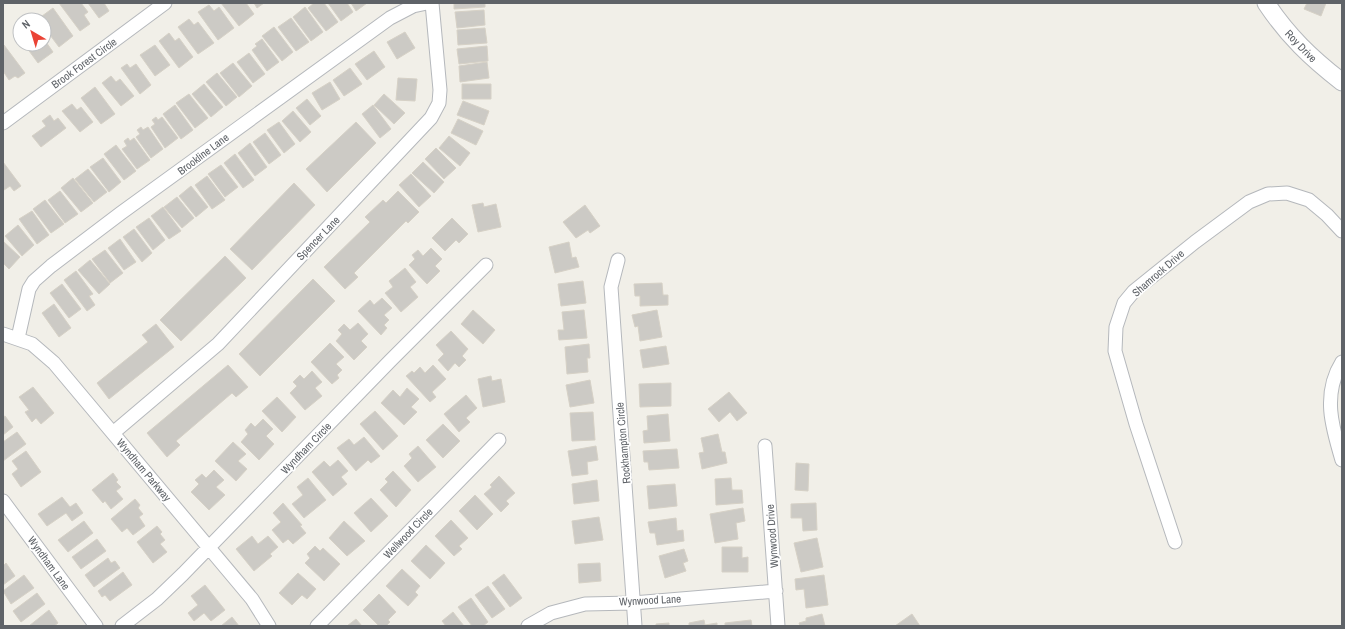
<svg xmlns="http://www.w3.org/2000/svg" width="1345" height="629" viewBox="0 0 1345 629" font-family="'Archivo Narrow',sans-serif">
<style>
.building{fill:#cccac5;stroke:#d6d1c6}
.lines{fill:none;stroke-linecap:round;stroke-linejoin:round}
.minor-casing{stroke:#b5b8bc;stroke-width:15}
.tertiary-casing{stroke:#b5b8bc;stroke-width:19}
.minor{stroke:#fff;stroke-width:13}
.tertiary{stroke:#fff;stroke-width:17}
.labels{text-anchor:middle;stroke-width:3.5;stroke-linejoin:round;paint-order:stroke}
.street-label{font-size:11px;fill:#5f6368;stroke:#fff}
</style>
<rect width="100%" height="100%" fill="#f1efe8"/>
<path class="building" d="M59,3H81L88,12L84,15L90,24L80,31Z
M88,3H104L109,11L99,18Z
M221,3H246L254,14L239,26Z
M254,3H264L257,8Z
M314,3H324L338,22L326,31L308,8Z
M328,3H347L353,12L341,21Z
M351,3H367L356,11Z
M454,3H485V7L454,9Z
M1307,3H1326L1321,16L1304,9Z
M209,5L214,11L219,7L234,28L218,40L198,12Z
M305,7L323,32L311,41L293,17Z
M53,8L73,36L59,47L44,27V20L38,19Z
M484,10L485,25L457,28L455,12Z
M291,18L309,42L296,51L278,27Z
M189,19L194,25L198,22L214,43L198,54L178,27Z
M274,27L293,52L282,61L262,36Z
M485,28L487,43L458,45L457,30Z
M405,32L415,48L397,59L387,42Z
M169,33L175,41L179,38L193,57L179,68L159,41Z
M44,39L53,52L38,63L24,44H44Z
M262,39L279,62L267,71L252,50L257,46L255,44Z
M4,45L25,73L18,78L15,76L9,80L3,71Z
M155,45L170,65L155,76L140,55Z
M487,46L488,61L459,64L457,49Z
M374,51L385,67L367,80L355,64Z
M249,53L265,74L253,83L237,62Z
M487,62L489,78L460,82L459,66Z
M233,63L252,86L239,97L220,73Z
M127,64L130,68L136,64L151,85L140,94L121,68Z
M350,68L362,84L344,96L333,80Z
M217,73L237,97L226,106L206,82Z
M111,76L116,82L120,79L134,96L121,106L102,83Z
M398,78L417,79L415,101L396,100Z
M330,82L340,99L322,110L312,93Z
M204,84L223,107L211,117L192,94Z
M462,84H491V99H462Z
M95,87L115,114L101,124L81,98Z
M189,94L208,118L195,128L176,103Z
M384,94L405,113L394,124L374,105Z
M307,99L321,116L310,125L296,108Z
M463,101L489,111L484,125L457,115Z
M72,104L77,110L81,107L93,122L80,132L62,111Z
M175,105L193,130L181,139L163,114Z
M373,105L391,129L380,138L362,114Z
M293,111L311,132L300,142L282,121Z
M50,115L54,121L58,118L66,128L41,147L32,136L46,126L42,121Z
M156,117L158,120L162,117L178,138L165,148L151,127L155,124L152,120Z
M458,119L483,131L476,145L451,133Z
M279,122L295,144L284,153L267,130Z
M356,122L376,143L327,192L306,169Z
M141,127L143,130L148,127L163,149L151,158L136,137L140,134L137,130Z
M265,133L281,155L269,164L253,142Z
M449,136L470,153L460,166L439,148Z
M128,138L130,141L134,138L150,160L137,169L122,149L127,146L124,141Z
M250,143L267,167L255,176L238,153Z
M116,145L136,171L124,180L104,154Z
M436,148L456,168L444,179L425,159Z
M235,154L254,180L243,188L224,163Z
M103,158L121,182L109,192L90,167Z
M3,162L21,186L14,191L10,186L4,190L3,188Z
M423,162L444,182L434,193L412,173Z
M221,165L238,187L225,197L208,174Z
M88,169L107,192L94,202L75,179Z
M411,174L431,196L419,207L399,185Z
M207,176L225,200L212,209L195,185Z
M73,178L93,203L81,212L61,188Z
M294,183L315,205L252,270L230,249Z
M191,186L208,207L196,217L179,196Z
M60,191L78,214L65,223L48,200Z
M398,191L419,212L408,223L406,221L354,273L358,277L345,289L324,267L370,222L365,217L383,200L386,203Z
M177,197L194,218L182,228L164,207Z
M45,200L64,224L51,233L33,209Z
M483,203L484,207L496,204L501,227L478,232L472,205Z
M585,205L600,226L590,233L588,230L576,238L563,222Z
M163,207L181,231L169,239L151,216Z
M32,211L49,235L37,244L19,219Z
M149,218L165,240L153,250L136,227Z
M452,218L468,234L459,243L456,240L445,251L432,238Z
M18,225L34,245L22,256L5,236Z
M134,229L152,253L142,262L123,237Z
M120,239L136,262L124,270L108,248Z
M3,241L20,257L9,269L3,263Z
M569,242L572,258L576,257L579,267L555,273L549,247Z
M431,248L442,259L435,266L440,271L427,284L409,265L415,259L412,255L418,250L423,256Z
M105,250L123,273L110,283L92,259Z
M225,256L246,278L181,341L160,320Z
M90,260L110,284L99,294L78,270Z
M405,268L416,282L410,287L418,297L401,312L385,293L393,287L389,281Z
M76,271L93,294L89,296L95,305L87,311L64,280Z
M313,279L335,301L260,376L239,354Z
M583,281L586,303L561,306L558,284Z
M662,283L663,295H668V305L640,306V296H635L634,284Z
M62,284L81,309L69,318L50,293Z
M382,298L392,308L384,315L389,320L384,325L387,328L381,335L358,311L370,300L374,305Z
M54,304L71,328L59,337L42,313Z
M473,310L495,330L483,344L461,324Z
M584,310L587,338L559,340L558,330H564L562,312Z
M657,310L662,337L640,341L638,326L635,327L632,315Z
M358,323L368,334L361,341L367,347L354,360L336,341L342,334L338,330L344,324L350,330Z
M156,324L174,347L109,399L97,383L148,342L142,335Z
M451,331L468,349L462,356L466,360L459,367L455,363L448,371L438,360L444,354L436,345Z
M330,343L344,357L336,364L342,370L337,375L339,378L332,384L311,362Z
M589,344L590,358H587L588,372L567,374L565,347Z
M666,346L669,364L643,368L640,350Z
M228,365L248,387L236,397L232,393L176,441L180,445L167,457L147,433Z
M433,365L446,379L432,392L436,397L430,402L406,376L412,371L414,373L420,367L425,373Z
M312,371L322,382L315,388L322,396L305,410L290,393L297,386L293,382L300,375L304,379Z
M491,376L492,381L501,379L505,402L483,407L478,379Z
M590,380L594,403L570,407L566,385Z
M671,383V406L640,407L639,384Z
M33,387L54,413L41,424L36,418L32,422L25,412L29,410L19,397Z
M407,388L419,399L411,407L417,412L404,425L381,403L393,390L400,397Z
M729,392L747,413L737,421L730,412L719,422L708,409Z
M466,395L477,408L466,418L470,422L459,432L444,414Z
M277,397L296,417L282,432L262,411Z
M375,411L398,436L383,450L360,424Z
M593,412L595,440L572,441L570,413Z
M668,414L670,441L644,443L643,431L648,430L647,416Z
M5,416L13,427L3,435V417Z
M263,419L273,429L266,436L274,444L259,460L241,442L248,434L245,430L251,423L255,427Z
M443,424L460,441L443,458L426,440Z
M17,432L26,444L3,461V442Z
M718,434L722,452H725L727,463L702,469L699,453L704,452L701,438Z
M364,437L380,456L371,463L368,460L356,471L337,448L349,439L354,445Z
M233,442L246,454L238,461L247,469L236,481L215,461Z
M418,446L436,467L418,482L404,466L412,458L409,454Z
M596,446L598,460L587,462L588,474L572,476L568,451Z
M677,449L679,468L649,470L648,462H644L643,451Z
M26,451L41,472L21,487L12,474L18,469L12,461Z
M338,460L348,471L341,477L347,484L333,496L312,472L324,461L330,467Z
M796,463L809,464L808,491L795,490Z
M214,470L224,480L216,487L225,495L209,510L191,492L199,484L195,480L202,474L206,478Z
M393,471L411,490L396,507L380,490L388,482L385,479Z
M113,473L118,480L116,482L121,487L116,491L123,499L111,509L105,501L103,503L92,490Z
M499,476L515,493L506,501L509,504L501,512L484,494L492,487L490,485Z
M308,478L326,500L304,518L292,504L303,495L297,487Z
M731,478L732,490H742L743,503L716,505L715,479Z
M597,480L599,501L574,504L572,484Z
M675,484L677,506L649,509L647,486Z
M475,495L493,514L477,530L459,511Z
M62,497L70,507L76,503L83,513L72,521L66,513L47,526L38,514Z
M371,498L388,516L371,532L354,513Z
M135,499L140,505L138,508L143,514L139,517L145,526L133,535L127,528L122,532L111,519Z
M283,503L302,525L300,526L306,533L293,544L288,539L283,543L272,530L281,522L273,513Z
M816,503L817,530L803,531L802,518H791V504Z
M743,508L745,521L736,523L738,539L715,543L710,514Z
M599,517L603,540L575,544L572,521Z
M676,518L677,531L683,530L684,541L657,545L655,533H650L648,522Z
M451,520L468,538L459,546L462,549L454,556L435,536Z
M84,521L93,533L68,552L58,540Z
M344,521L365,541L347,556L329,538Z
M157,526L162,532L160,534L165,540L160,544L167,552L153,563L137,542Z
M252,536L258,544L268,536L278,547L270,554L272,556L254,571L236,549Z
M817,538L823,567L801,572L794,543Z
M97,539L106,551L81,569L72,557Z
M426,545L445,563L430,579L411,561Z
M315,546L320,551L323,548L340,564L324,581L305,563L310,558L307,554Z
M722,547H742V558L748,557V572H722Z
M684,549L688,561L683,563L686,571L665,578L659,556Z
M108,558L111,563L115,561L120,568L94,587L85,575Z
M6,563L15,576L3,585V566Z
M600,563L601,581L579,583L578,564Z
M402,569L420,586L415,592L418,595L408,606L386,586Z
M123,572L132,585L110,601L105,595L102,597L98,591Z
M298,573L316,589L307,599L302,595L292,605L279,593Z
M504,574L522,598L510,607L492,583Z
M24,575L34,588L11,604L3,591Z
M824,575L828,605L806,608L804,589L796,590L795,579Z
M205,585L225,610L211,621L204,613L194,621L188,613L198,605L191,596Z
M488,586L505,609L492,618L475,595Z
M37,593L45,604L21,622L13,611Z
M379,594L396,612L388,620L390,622L386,626H379L363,610Z
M471,598L488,622L483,626H472L458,607Z
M49,610L58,623L54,626H29Z
M453,612L464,626H446L442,621Z
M822,614L825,626H800L799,623L806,621V618Z
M912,614L920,626H895Z
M232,617L239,626H221Z
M356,619L362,626H347Z
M704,620L705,625L717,623V626H689V623Z
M751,620L752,626H725V623Z
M669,623V626H656V624Z"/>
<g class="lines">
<defs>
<path id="minor" d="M3,123L165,3
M618,260L611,287L635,626
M3,334L32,344L54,363L252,599L269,626
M18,338L29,289L34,281L51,266L121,213L390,18L413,6L427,3
M1342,362C1322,394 1332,427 1342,460
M113,433L218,344L431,118L439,103L440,90L432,3
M765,446L778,626
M3,501L96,626
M1175,542L1136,424L1115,351L1116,327L1124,303L1134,291L1195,242L1249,202L1268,194L1287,193L1309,200L1327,215L1342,231
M122,626L157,599L183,574L390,361L486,265
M317,626L499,440
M528,626L551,613L585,604L633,603L776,591"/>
<path id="tertiary" d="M1266,3C1288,36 1311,58 1342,82"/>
</defs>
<use href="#minor" class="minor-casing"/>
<use href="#tertiary" class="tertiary-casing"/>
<use href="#minor" class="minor"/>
<use href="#tertiary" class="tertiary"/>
</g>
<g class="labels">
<g class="street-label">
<text transform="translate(1301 46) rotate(46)" y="4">Roy Drive</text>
<text transform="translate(84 63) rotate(-36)" y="4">Brook Forest Circle</text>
<text transform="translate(203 154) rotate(-37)" y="4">Brookline Lane</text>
<text transform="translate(318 238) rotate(-46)" y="4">Spencer Lane</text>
<text transform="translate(1158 273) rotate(-41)" y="4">Shamrock Drive</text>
<text transform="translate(623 443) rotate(-95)" y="4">Rockhampton Circle</text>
<text transform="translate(306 448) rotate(-46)" y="4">Wyndham Circle</text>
<text transform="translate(144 470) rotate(50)" y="4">Wyndham Parkway</text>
<text transform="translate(408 533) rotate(-46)" y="4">Wellwood Circle</text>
<text transform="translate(772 536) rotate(-94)" y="4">Wynwood Drive</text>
<text transform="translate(49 563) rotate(54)" y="4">Wyndham Lane</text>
<text transform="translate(650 600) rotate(-3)" y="4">Wynwood Lane</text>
</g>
</g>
<rect width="1345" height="629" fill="none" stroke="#5f6368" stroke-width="8"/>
<g transform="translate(32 32) rotate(322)"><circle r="19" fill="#ffffff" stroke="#bfc1c3"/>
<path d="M0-3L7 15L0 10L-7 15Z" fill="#ea4335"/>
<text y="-6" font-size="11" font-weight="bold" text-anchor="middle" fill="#5f6368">N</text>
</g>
</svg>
